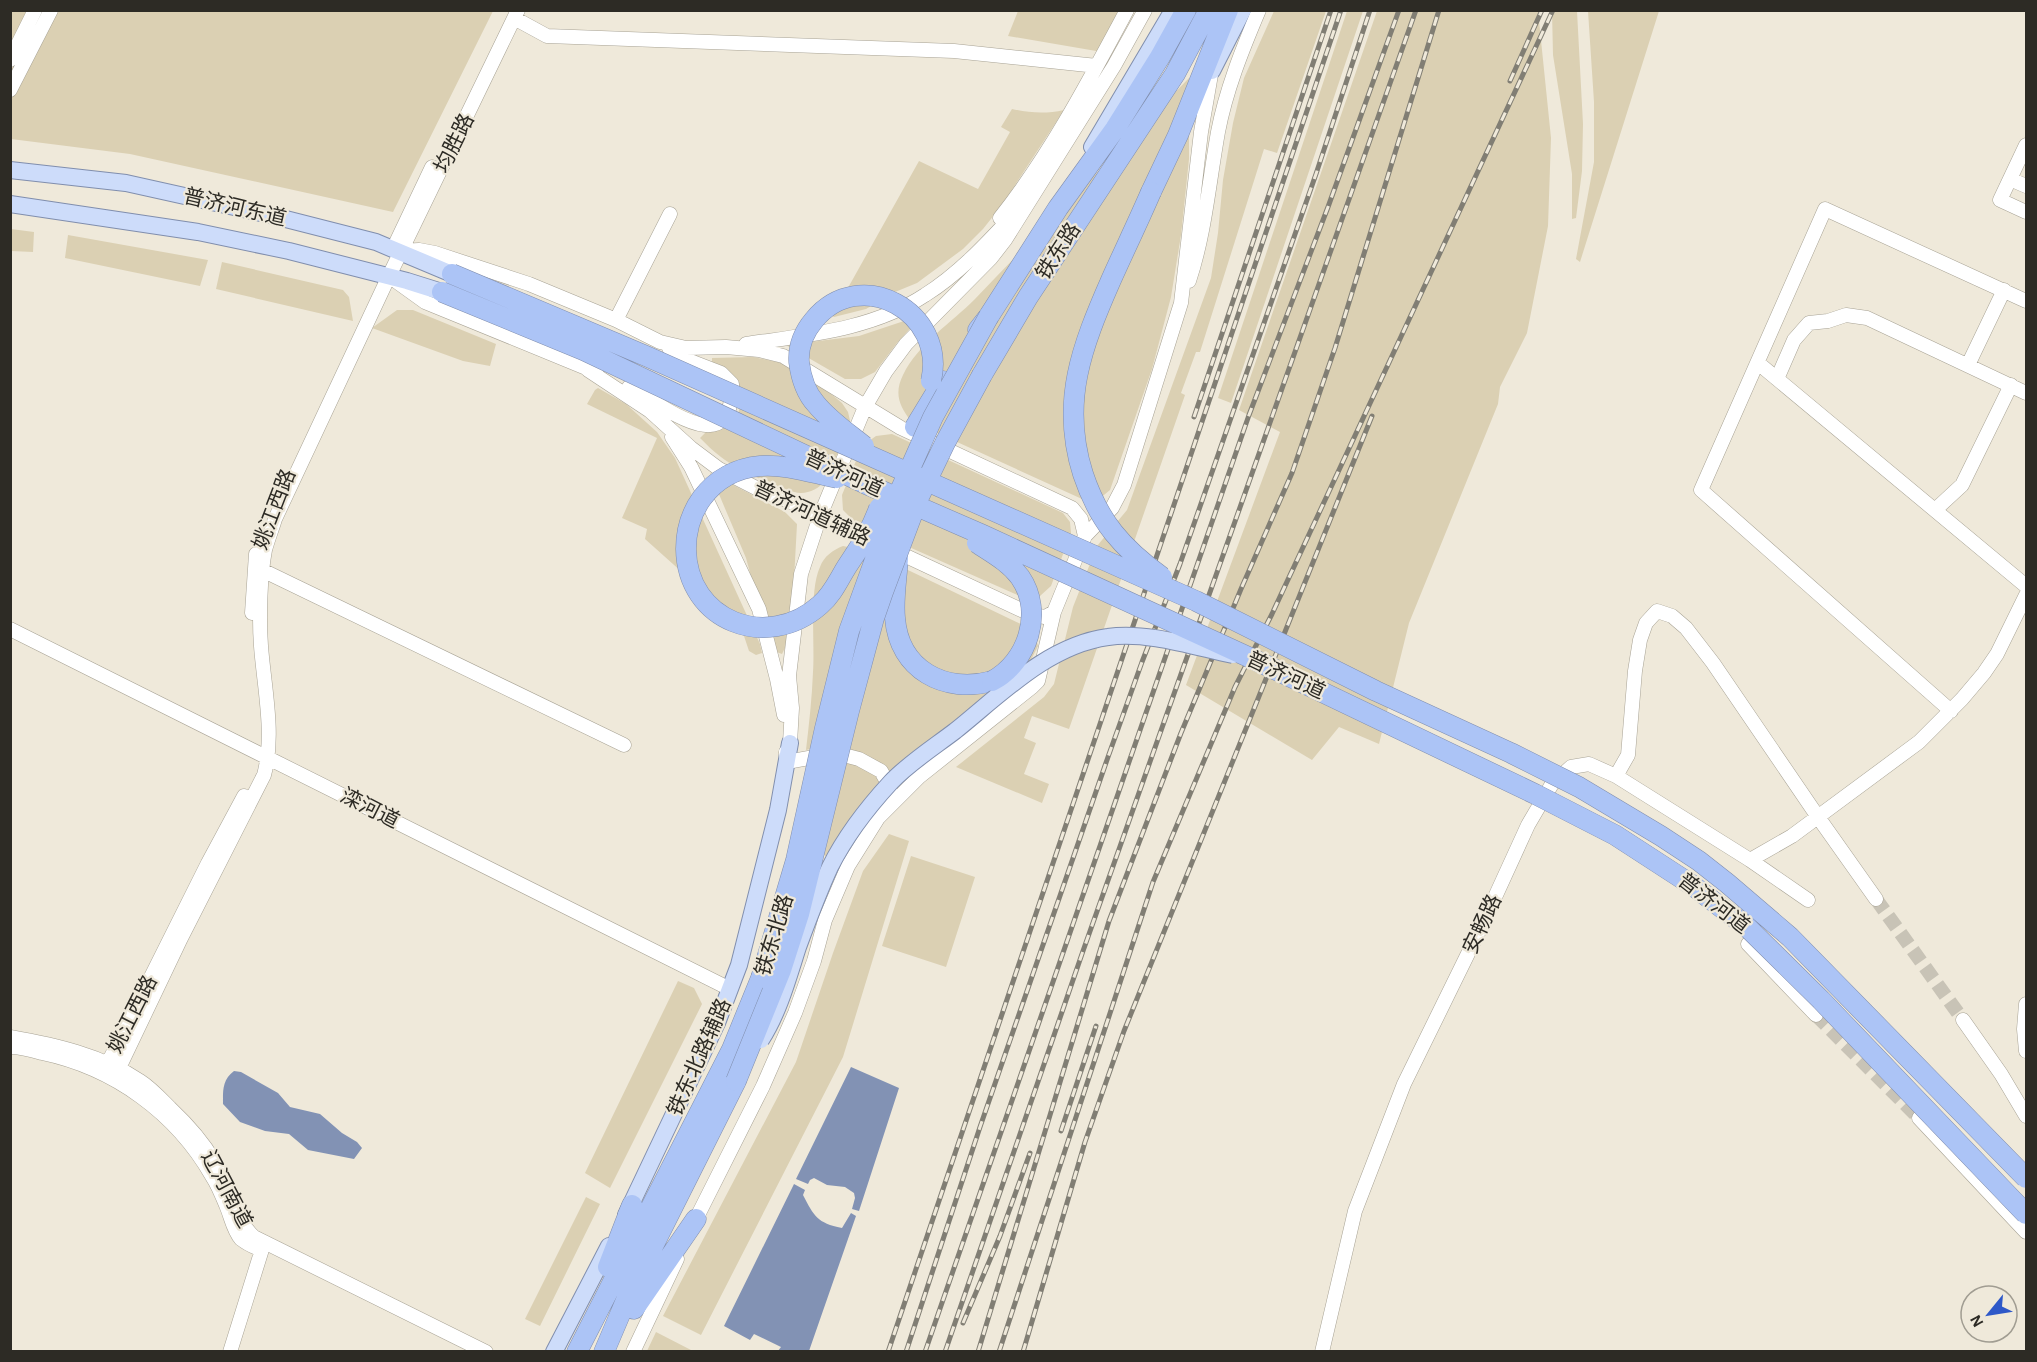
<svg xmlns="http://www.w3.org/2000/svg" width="2037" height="1362" viewBox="0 0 2037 1362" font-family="'Alegreya Sans','Noto Sans SC',sans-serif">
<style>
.green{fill:#dbd0b3}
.water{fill:#8292b4}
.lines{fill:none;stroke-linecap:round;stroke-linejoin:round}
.minor-tunnel{stroke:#c8c3b6;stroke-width:14;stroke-dasharray:14 7;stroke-linecap:butt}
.minor-casing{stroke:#a8a395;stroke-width:15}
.major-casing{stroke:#808ead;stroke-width:18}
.highway-casing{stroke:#808ead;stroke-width:21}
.minor{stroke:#fff;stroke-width:14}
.major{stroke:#cddcfa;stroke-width:16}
.highway{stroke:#acc4f6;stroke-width:20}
.rail-casing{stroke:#817e74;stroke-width:5}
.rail{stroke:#efe9da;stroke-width:3;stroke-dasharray:9;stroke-linecap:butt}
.major-bridge-casing{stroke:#808ead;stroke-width:18;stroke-linecap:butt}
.highway-bridge-casing{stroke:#808ead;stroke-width:21;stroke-linecap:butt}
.major-bridge{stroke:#cddcfa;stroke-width:16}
.highway-bridge{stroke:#acc4f6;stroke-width:20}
.labels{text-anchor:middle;stroke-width:4.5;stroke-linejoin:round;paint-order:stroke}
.street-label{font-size:21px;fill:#2d2b25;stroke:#efe9da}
</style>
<rect width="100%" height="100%" fill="#efe9da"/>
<path class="green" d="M11,11H493L393,212L130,154L11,139Z
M1018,11H1122L1102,52L1008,36Z
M1274,11H1326L1277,153L1264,149L1200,352H1196L1181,393L1185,395L1069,729L1032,716L1024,738L1036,743L1024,774L1049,784L1042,803L956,767L1044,697L1054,684L1073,607L1097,546L1127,510L1211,278L1218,233L1223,180L1233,123L1244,78Z
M1347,11H1363L1231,403L1218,398Z
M1377,11H1538L1551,138L1548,226L1527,333L1500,387L1498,404L1409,623L1379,744L1339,727L1312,760L1186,685L1280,432L1239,410Z
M1552,11H1577L1583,124L1582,171L1576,218L1572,219V174L1553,55Z
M1588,11H1659L1580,262L1576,259L1594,162V102Z
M1189,78V159L1181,235L1171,297L1152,369L1110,490L1093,504L911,421C899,406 894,393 903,375C918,344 951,323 975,299C1046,225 1118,151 1189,78Z
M1012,109C1030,113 1046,114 1064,110L1002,205L983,229L963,249L917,283L895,292L866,309L834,317L826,312L849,286L919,161L978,189L1010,132L1001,127Z
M11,229L34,232L33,252L11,251Z
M68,235L208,260L200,286L65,258Z
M222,262L343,290L349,297L353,321L216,289Z
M397,310H413L496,344L490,366L463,361L372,328Z
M922,315L897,343L875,372L861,379H845L786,345L859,336Z
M753,357L787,364L831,394L842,403L848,412L851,425L825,480C820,488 810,493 801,493C783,492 735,468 721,457C713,451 707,445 700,438L707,431C728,431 741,420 740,399C740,393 740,386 737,380C732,373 719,368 712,364V358Z
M598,388L626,404L657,432L675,458L760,644L762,653L756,655L749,651L744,636L683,573L645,539L647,529L622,518L657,438L587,404L595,390Z
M892,434L1063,513L1070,522L1071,533L1051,586L1040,596L1029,600L857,524L843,510L842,495L862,446L876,436Z
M710,473L785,512L797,524L791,635L782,654L771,650L746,558Z
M843,546L853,548L910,571L1025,626L1035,634L1038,646L1030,662L889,775L879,762L858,752L832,744L806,750C809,724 812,698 813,672C815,644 809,590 820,567C824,556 833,550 843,546Z
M845,759L865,766L883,780L828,858L823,854Z
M889,834L909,841L843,1057L701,1335L663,1316L796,1062L833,953L863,871Z
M911,856L975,877L946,967L882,946Z
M678,981L694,988L702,1004L610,1188L585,1173Z
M586,1197L600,1204L540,1326L525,1319Z
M656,1332L691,1350V1351H647Z"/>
<path class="water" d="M851,1067L899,1088L859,1211L852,1209L855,1198L854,1193L845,1187L827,1185L814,1178L810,1180L808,1184L796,1179Z
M234,1071L241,1072L278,1093L290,1107L320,1114L342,1133L357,1142L362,1148L354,1159L308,1150L289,1134L265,1131L240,1122L223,1104C223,1091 222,1080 234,1071Z
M794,1184L805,1190L803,1195C814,1216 817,1223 842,1228L851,1213L856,1216L809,1351H778L781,1347L754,1334L750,1340L724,1326Z"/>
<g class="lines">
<path class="minor-tunnel" d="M1876,899L1963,1020
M1816,1015L1919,1118"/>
<defs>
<path id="minor" d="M514,18L547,36L954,51L1097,66
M10,60L35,10
M10,90L51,10
M2026,145L2000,200L2026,212
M2010,179L2026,186
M1000,218C1050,155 1089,81 1127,10
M394,247L432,167
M401,251L419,250L435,253L529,284L616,320L660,342L686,348L726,347L759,350L783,356L901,428L1072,508L1081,519L1085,536
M393,279L425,302L596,372
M1189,281C1205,233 1209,182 1218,132C1226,90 1242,50 1259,10
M616,320L670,214
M746,344C806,335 872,330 925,295C960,273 988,242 1016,212
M1758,363L2026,586
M1968,365L2004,290
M588,370L650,411L691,448L719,469L758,489L801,506L873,541
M1777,379L1794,340L1809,323L1828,321L1846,315L1867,318L2026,393
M629,387C664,406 733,464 732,384L721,373L690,361L669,348
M672,437L691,467L759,609L777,679L784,715
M1935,510L1962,485L2011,385
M893,550L1032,615L1045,617L1054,612
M264,571L624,745
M252,613L256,554
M10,629L730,989
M1951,711L1701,490L1825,209L2026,301
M790,743L792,708L789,676L801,574L820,516L865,407L886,371L906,344L991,258L1005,240L1114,66L1145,10
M786,752L787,762L836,753L859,759L881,771L890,787L889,793
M1616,776L1628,755L1635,671L1640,640L1646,623L1657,611L1672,616L1686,628L1713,663L1818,817L1876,899
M1750,860L1792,836L1919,742L1962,699L1984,673L1997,654L2026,595
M1748,944L1816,1015
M2026,1004L2024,1029L2026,1051
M1963,1020L2001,1074L2026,1116
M10,1037C55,1045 101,1055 140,1081C151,1088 161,1099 170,1108C187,1124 203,1142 214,1161C219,1168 224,1177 228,1185C237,1204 237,1222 254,1237L486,1352
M10,1047C21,1047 32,1050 42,1053C114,1068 176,1113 212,1176C218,1185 222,1195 226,1205C231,1216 233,1230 241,1239C246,1243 252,1246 257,1248
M108,1076L119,1068L181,938L264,775C275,735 264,687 261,646C259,620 260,576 265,550C268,539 272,529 275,519L389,276L518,10
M108,1076V1063L208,863L244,796
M1919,1118L2026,1232
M693,1225L763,1086L795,1013L814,961L825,920L848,866L878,818L919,777L1032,687L1038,681L1054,612L1085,536L1112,508L1124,485L1181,303L1201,132L1213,63
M230,1352L264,1243
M633,1352L677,1259
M1322,1352L1355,1211L1404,1084L1485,919L1528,825L1552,784L1571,767L1589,764L1616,776L1750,860L1808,900"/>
<path id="major" d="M1212,71L1243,10
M1092,147L1173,10
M10,170L126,183L270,215L376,242L452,274
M10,204L198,232L289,251L407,281L442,292
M626,1215L717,1023L739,965L778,810L790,743
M554,1352L609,1246"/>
<path id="highway" d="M1151,192L1178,135L1228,10
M978,330L989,316L1058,208L1115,129L1160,57L1186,10
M982,375L1028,297L1175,74L1209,10
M915,427L943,381
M898,558C897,578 893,598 895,618C899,670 945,694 992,681
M608,1267L632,1205
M634,1309L696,1219
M577,1352L732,1049L761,978
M604,1352L627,1298L736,1081"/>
</defs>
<use href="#minor" class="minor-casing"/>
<use href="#major" class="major-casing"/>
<use href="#highway" class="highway-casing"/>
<use href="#minor" class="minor"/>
<use href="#major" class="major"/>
<use href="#highway" class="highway"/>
<defs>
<path id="rail" d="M1510,81L1542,10
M1194,417L1331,10
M1061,1131L1096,1026
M963,1323L1000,1236L1030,1153
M888,1352L1341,10
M906,1352L980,1127L1108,757L1142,662L1180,564L1316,174L1370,10
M925,1352L1249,415L1328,207L1399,10
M945,1352L1083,951L1416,10
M978,1352L1109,921L1181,733L1241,589L1292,473L1335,348L1439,10
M999,1352L1153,882L1235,687L1272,614L1553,10
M1023,1352L1085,1142L1124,1031L1372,416"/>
</defs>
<use href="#rail" class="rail-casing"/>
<use href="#rail" class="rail"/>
<defs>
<path id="major-bridge" d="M761,1040C779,1012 788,978 798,947C808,920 818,893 830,867C846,835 867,808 891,782C909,763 934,747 955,731C1000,695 1048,645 1108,637C1146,631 1195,647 1233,655"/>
<path id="highway-bridge" d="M1151,192C1138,222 1124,251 1111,280C1082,346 1060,402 1083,474C1099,522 1122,548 1162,577
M452,274L646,356L1196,601L1376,691L1511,753L1579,787L1661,836L1699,861L1727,883L1790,937L2026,1178
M442,292L583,350L866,484L983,535L1255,660L1535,794L1615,835L1692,885L1748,928L1821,1000L2026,1214
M864,446C848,433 829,420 816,404C805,392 801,378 799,362C798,346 803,333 814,320C860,264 947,312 931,381
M837,478C812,473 786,464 760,466C737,468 716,479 702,498C691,513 686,530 686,549C687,621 767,652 820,605C832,595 838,581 846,568C859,548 871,531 879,508
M977,543C992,553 1009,562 1020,577C1044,612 1028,662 992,681
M761,978L796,860L825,728L849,631L900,491L933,417L989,316
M736,1081L781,970L799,914L849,711L874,618L883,592L918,499L945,443L982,375"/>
</defs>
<use href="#major-bridge" class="major-bridge-casing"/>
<use href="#highway-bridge" class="highway-bridge-casing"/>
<use href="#major-bridge" class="major-bridge"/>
<use href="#highway-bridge" class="highway-bridge"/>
</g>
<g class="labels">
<g class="street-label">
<text transform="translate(454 143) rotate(-64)" y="7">均胜路</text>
<text transform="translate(235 207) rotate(13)" y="7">普济河东道</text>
<text transform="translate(1058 251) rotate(-57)" y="7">铁东路</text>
<text transform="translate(844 473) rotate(25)" y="7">普济河道</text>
<text transform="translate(274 509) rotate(-69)" y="7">姚江西路</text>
<text transform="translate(812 513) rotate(25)" y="7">普济河道辅路</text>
<text transform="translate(1286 675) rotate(25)" y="7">普济河道</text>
<text transform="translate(370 808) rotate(27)" y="7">滦河道</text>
<text transform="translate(1714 903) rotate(38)" y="7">普济河道</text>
<text transform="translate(1482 924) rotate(-65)" y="7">安畅路</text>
<text transform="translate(774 935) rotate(-73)" y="7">铁东北路</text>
<text transform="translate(132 1014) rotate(-63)" y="7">姚江西路</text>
<text transform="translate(699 1057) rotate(-66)" y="7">铁东北路辅路</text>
<text transform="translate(227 1189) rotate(62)" y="7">辽河南道</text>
</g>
</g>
<rect width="2037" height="1362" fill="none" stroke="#2d2b25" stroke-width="24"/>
<g transform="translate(1989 1314) rotate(240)"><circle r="28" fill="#efe9da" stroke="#a19d92" stroke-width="1.5"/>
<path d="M0-4.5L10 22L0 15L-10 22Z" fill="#2e58c8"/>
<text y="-9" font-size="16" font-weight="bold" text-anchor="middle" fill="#2d2b25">N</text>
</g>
</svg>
